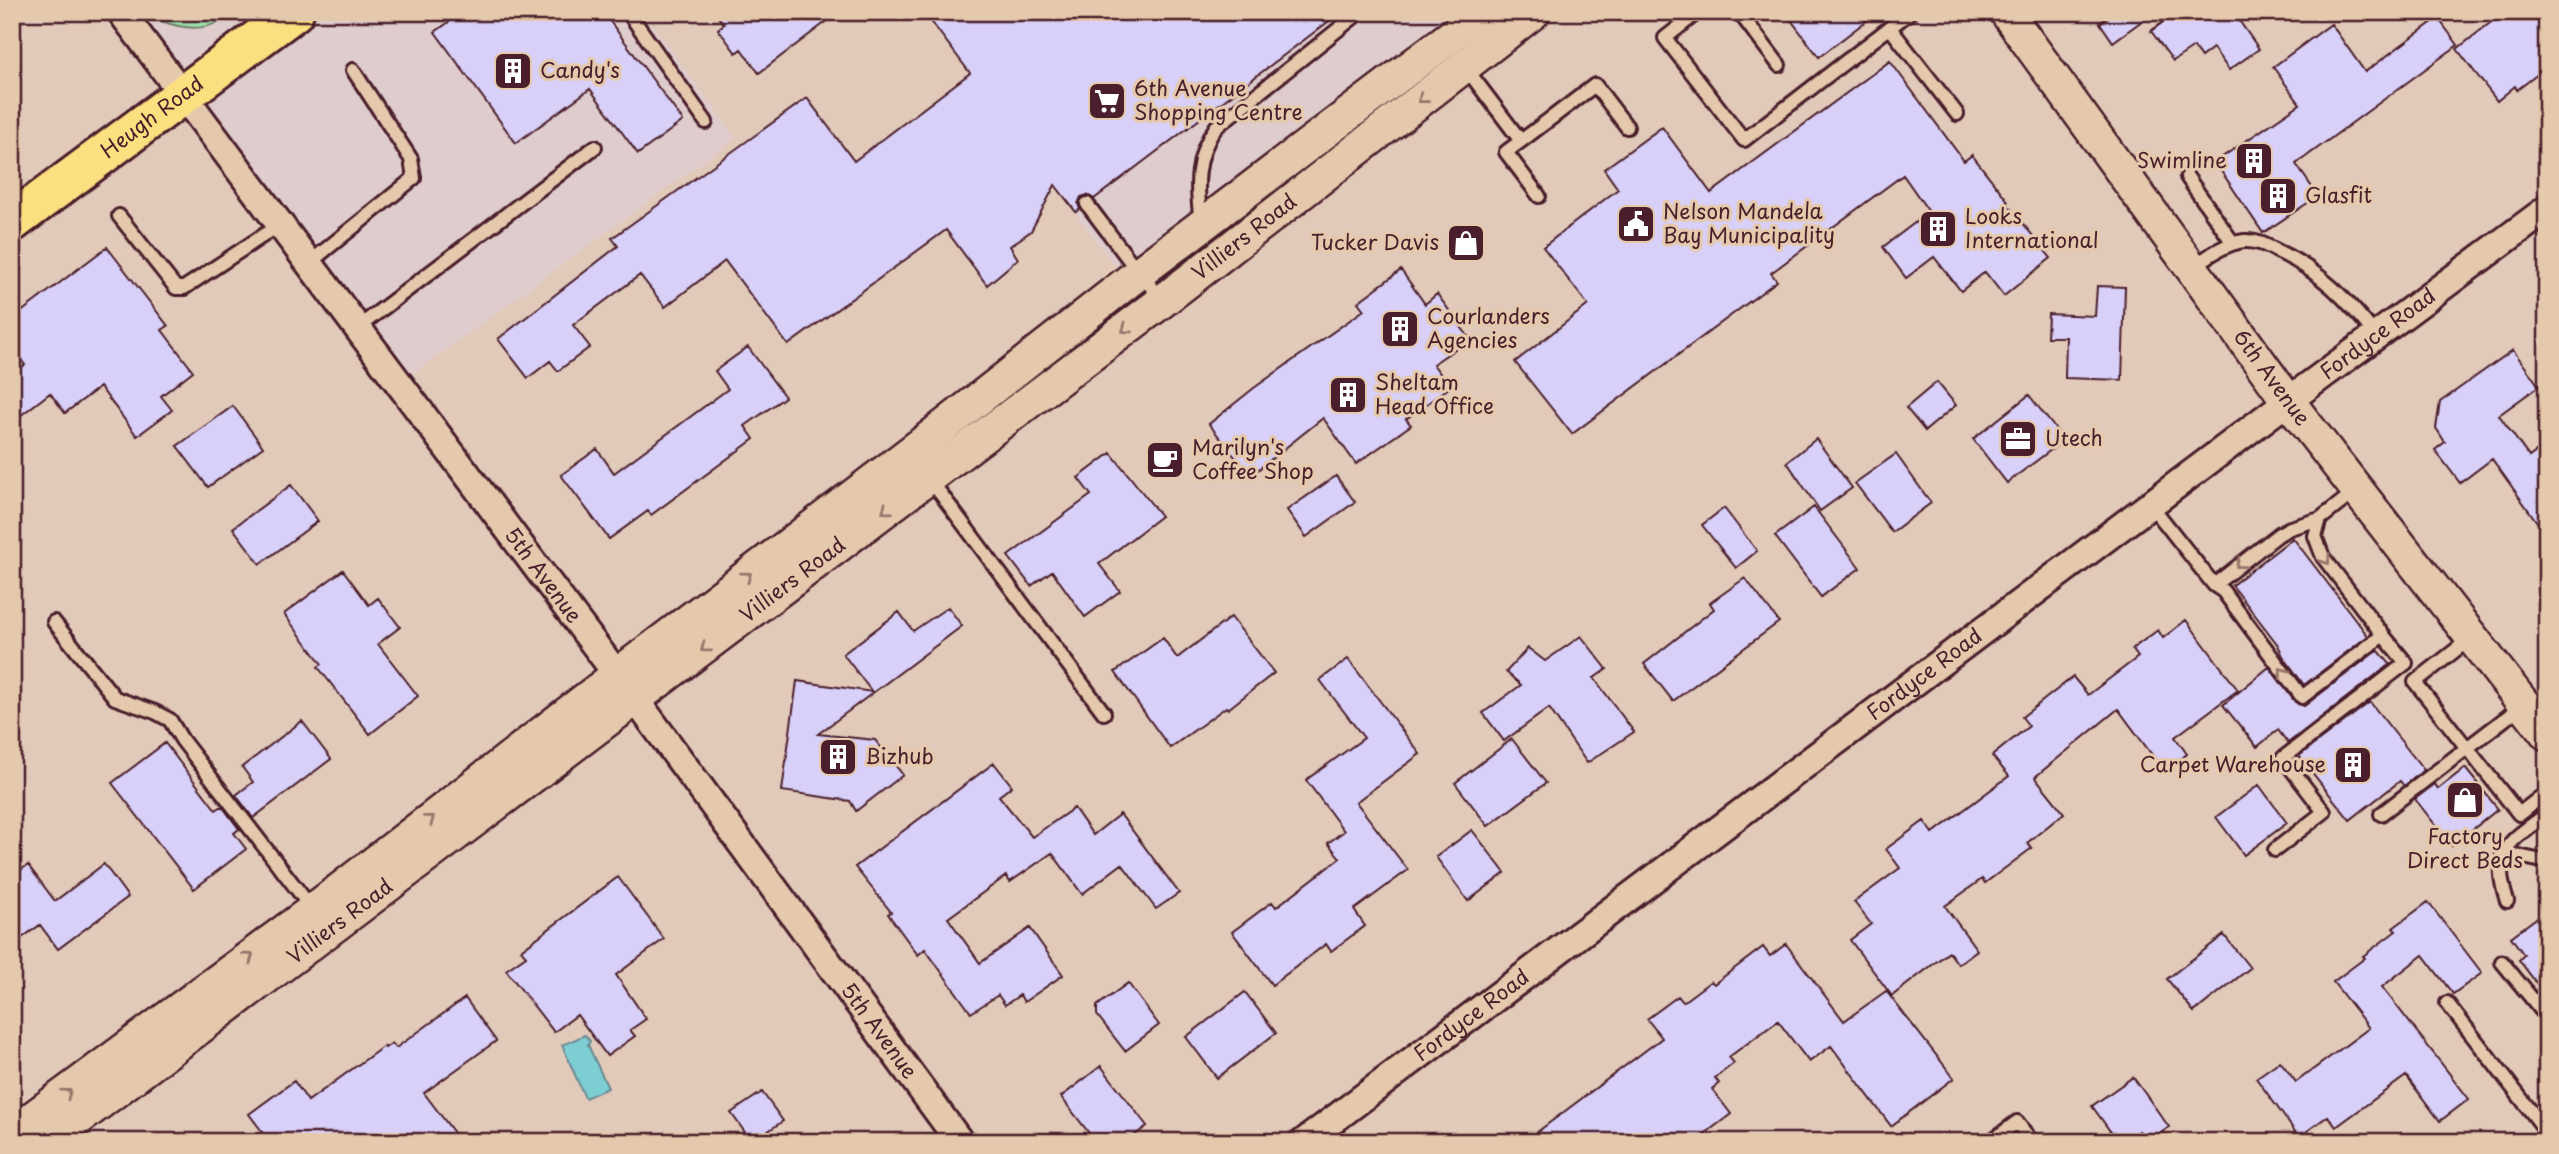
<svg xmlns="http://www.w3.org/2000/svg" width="2559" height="1154" viewBox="0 0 2559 1154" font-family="'Playpen Sans',sans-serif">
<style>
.built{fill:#dfcccd}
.green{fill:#9ce0ab;stroke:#73806b;stroke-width:2}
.water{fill:#7dced3;stroke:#698890;stroke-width:2}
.building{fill:#d8d0f8;stroke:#4a1f2b;stroke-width:2}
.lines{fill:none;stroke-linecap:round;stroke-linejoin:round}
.service-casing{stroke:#4a1f2b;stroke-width:18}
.minor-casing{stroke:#4a1f2b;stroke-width:32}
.tertiary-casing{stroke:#4a1f2b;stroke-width:37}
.primary-casing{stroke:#4a1f2b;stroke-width:44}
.service{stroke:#e5c9ac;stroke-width:12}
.minor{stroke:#e5c9ac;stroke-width:26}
.tertiary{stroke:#e5c9ac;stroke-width:32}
.primary{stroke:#fce080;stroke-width:38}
.oneway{stroke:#98746c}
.labels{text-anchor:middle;stroke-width:6;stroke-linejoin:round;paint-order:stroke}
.poi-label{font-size:21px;fill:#4a1f2b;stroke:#e5c9ac;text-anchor:start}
.street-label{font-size:21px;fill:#4a1f2b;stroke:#e5c9ac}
</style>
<rect width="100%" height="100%" fill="#e2cabb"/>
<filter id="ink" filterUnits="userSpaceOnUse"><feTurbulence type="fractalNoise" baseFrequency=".0143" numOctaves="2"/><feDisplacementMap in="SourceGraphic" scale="14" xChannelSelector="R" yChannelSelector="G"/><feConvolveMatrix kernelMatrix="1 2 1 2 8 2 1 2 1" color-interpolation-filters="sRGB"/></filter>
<g filter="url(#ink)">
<path class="built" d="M129,12H257L175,73Z
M321,12H643L736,138L404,380L199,101Z
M924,12H1462L1122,275Z"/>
<path class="green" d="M238,12C210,30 192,32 161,21L157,13Z"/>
<path class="water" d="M585,1035L590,1041L588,1045L608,1088L585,1098L562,1045Z"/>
<path class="building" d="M463,12H603L683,121L638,154L590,89L516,143L435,32Z
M714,12H839L759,73L741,49L736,53L718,29L724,24Z
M924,12H1341L1094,199L1087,195L1081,197L1078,204L1080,209L1076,212L1055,185L1031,231L1010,246L1018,259L987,285L946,230L788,345L725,261L665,307L640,275L573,325L590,347L558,371L550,361L528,378L498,339L618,246L612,238L807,98L854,161L970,73Z
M1785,12H1878L1819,57Z
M2115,12H2154L2113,42L2100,23Z
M2177,12H2233L2259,49L2229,70L2213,48L2201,57L2194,47L2173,61L2151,31Z
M2504,12H2547V67L2517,90L2515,86L2497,101L2457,49Z
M2438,18L2458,45L2296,164L2318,196L2263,233L2215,162L2300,104L2273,67L2331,24L2365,72Z
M1890,61L1964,161L1972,155L2008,201L2006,203L2051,258L2004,296L1985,272L1961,291L1934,257L1906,278L1883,247L1929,212L1903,175L1771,273L1777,281L1572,434L1515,362L1588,305L1543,247L1618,189L1604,169L1662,127L1711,193Z
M107,247L168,326L162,330L193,371L161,396L172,410L137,436L100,387L65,413L50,393L12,422V374L25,365L12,348V319Z
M1401,270L1425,304L1437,294L1470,339L1433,364L1450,387L1406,419L1411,425L1356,464L1323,418L1250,476L1209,424L1254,388L1364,310L1358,302Z
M2097,286L2125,287L2122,380L2065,378L2066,337H2047L2048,314L2095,316Z
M748,347L785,397L745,426L754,439L651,515L648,511L609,539L561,475L597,449L614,473L728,389L715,371Z
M2513,350L2539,386L2499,415L2529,457L2547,444V536L2492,459L2460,483L2435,450L2445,442L2436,428L2440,402Z
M1937,382L1956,405L1925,431L1906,408Z
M2029,395L2064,440L2007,483L1973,439Z
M233,406L263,447L208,487L177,446Z
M1816,439L1852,488L1820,511L1787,462Z
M1111,453L1161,516L1099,564L1120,591L1085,617L1052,571L1031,586L1008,556L1091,495L1078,478Z
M1896,454L1931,503L1892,532L1855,483Z
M1336,476L1355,502L1306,537L1287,510Z
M291,485L318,521L260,564L233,528Z
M1814,507L1860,568L1821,597L1775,536Z
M1724,508L1757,551L1736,568L1702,525Z
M2293,538L2368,636L2304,685L2283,656L2278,645L2232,585Z
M343,570L369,605L378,598L400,627L378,644L418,696L370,734L318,667L322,664L284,614Z
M1745,578L1779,622L1673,701L1644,664L1714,609L1710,603Z
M948,607L962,626L818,734L875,740L903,775L856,811L850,801L782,791L797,681L872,692L843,654L899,612L913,631Z
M1231,617L1274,673L1228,709L1226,707L1170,748L1115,672L1163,638L1177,658Z
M2186,620L2238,690L2175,737L2187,754L2164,771L2118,709L2035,777L2064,813L2027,843L2032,848L1985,883L1982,879L1945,906L1977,950L1958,964L1949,952L1892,996L1850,940L1871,924L1854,902L1900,868L1886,849L1924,821L1933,833L2009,776L1992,756L2029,726L2022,717L2073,677L2088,695L2138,657L2132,649L2158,630L2163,638Z
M1581,636L1607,669L1594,678L1634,732L1587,763L1549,708L1504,741L1483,713L1521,685L1506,672L1528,648L1545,661Z
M2378,650L2390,664L2288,743L2278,730L2257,747L2223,705L2269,667L2295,702L2304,706Z
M1348,659L1420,754L1356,802L1408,870L1354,910L1365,926L1331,951L1326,944L1272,985L1232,932L1272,902L1276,907L1340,858L1328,843L1344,831L1306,780L1364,738L1320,680Z
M2370,702L2424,770L2404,786L2400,781L2350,820L2299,756Z
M302,721L331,759L253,818L236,795L253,782L242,767Z
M1512,739L1546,783L1488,826L1455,783Z
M165,743L216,810L222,806L239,829L234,833L246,849L194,889L112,783Z
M994,763L1012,786L999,796L1032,837L1074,808L1093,835L1120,814L1179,893L1156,909L1122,864L1082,894L1052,853L1010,882L1006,876L948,918L980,963L1030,928L1063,975L1024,1002L1020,995L1005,1005L998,995L971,1013L925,949L918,955L888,914L891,912L855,867Z
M2465,768L2498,809L2452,846L2415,799L2435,784L2438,789Z
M2259,785L2287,823L2244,855L2216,817Z
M1472,830L1505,873L1468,901L1436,857Z
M104,864L128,897L58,949L40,925L12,945V876L28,865L55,901Z
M618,877L664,939L616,975L646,1019L630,1030L635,1036L607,1056L577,1015L554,1032L506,970L526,956L521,950Z
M2428,902L2482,973L2453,994L2423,955L2382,987L2469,1099L2440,1121L2406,1076L2336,1127L2328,1116L2299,1137L2256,1078L2280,1061L2296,1082L2369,1028L2333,982L2365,958L2363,956L2396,931L2393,928Z
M2547,910V997L2519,960L2524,955L2511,937Z
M2224,935L2250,968L2194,1012L2167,979Z
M1786,944L1844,1021L1886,991L1954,1078L1891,1126L1831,1046L1809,1062L1778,1021L1729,1057L1734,1063L1715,1078L1719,1083L1712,1089L1731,1114L1694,1142H1524L1662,1038L1647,1019L1678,996L1683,1002L1711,981L1714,984L1763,947L1770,956Z
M1128,983L1159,1025L1125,1051L1097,1015V1006Z
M1245,992L1276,1033L1217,1078L1186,1037Z
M465,998L496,1041L424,1093L461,1142H270L249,1114L294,1081L308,1101L384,1046L385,1048L392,1043L396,1048Z
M1101,1066L1147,1126L1126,1142H1096L1061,1097Z
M2133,1077L2169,1127L2149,1142L2139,1131L2124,1142H2118L2092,1106Z
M762,1092L783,1121L752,1142L731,1113Z"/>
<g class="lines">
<defs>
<path id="service" d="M628,12L706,122
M1698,12L1665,38L1744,140L1910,12
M1739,12L1779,65
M1890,28L1957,114
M1465,67L1521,141L1595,85L1627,127
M1521,141L1506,152L1539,196
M2187,177L2233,243
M1087,204L1139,273L1163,300
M119,216L176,288H184L279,225
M1201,221C1196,187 1195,156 1216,127L1360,12
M308,264L414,178L411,159L353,70
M2192,268C2207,257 2225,243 2244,241C2257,240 2268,246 2279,252C2319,270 2349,301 2376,336
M356,329L595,147
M929,478L1104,713
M2150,504L2214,585L2279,534L2290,528L2320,519
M2214,585L2223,591L2302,697L2383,635L2323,557L2315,536L2320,519L2357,490
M54,622L115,698L155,712L170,720L182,740L313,910
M2471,638L2415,682L2519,814L2547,792
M2381,814L2523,705
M2275,850L2324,812L2283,758L2406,663L2383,635
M2504,853L2547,862
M2507,901C2490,850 2509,842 2547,814
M2502,962L2547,1017
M2447,1003L2547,1132
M1990,1142L2017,1122L2032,1142"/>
<g id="minor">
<path id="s1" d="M121,12L636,700L960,1142"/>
<path id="s2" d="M1304,1142L2288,401L2547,209"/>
</g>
<g id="tertiary">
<path id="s3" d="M2006,12L2288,401L2547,734"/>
<path d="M12,1133L313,910L617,675L920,445L1139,273L1483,12"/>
<path id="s4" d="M48,1142L1160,303L1534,12"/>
</g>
<g id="primary">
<path id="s5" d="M12,222L294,12"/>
</g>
</defs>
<use href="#service" class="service-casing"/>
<use href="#minor" class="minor-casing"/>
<use href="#tertiary" class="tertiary-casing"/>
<use href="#primary" class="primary-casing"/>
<use href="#service" class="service"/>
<use href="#minor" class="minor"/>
<use href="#tertiary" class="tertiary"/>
<use href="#primary" class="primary"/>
</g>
<defs><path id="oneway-chevron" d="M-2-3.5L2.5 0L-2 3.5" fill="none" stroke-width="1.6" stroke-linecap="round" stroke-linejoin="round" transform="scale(1.75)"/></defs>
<g class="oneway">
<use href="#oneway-chevron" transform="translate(1422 99) rotate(142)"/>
<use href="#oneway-chevron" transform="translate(1126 329) rotate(143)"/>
<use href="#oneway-chevron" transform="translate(886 510) rotate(143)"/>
<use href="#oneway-chevron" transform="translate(2326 560) rotate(55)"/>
<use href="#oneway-chevron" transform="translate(2240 564) rotate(142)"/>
<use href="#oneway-chevron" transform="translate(747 576) rotate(-37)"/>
<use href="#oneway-chevron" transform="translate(705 648) rotate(143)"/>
<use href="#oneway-chevron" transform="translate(2283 672) rotate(-127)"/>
<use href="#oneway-chevron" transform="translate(430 819) rotate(-38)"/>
<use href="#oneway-chevron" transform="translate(249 957) rotate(-37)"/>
<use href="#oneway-chevron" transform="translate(67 1093) rotate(-37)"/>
</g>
</g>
<defs>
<symbol id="building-square" viewBox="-11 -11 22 22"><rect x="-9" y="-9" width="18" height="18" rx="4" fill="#4a1f2b" stroke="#e5c9ac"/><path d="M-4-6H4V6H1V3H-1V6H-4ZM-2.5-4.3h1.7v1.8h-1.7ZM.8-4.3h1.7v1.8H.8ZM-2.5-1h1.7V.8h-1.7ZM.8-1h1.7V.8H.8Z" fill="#fff"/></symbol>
<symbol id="supermarket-square" viewBox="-11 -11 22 22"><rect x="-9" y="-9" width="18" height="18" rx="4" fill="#4a1f2b" stroke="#e5c9ac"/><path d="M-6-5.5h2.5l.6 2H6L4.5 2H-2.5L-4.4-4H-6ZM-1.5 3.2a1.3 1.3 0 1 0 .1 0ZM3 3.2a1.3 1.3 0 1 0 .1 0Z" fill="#fff"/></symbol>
<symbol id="civic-square" viewBox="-11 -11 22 22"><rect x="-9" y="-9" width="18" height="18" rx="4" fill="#4a1f2b" stroke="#e5c9ac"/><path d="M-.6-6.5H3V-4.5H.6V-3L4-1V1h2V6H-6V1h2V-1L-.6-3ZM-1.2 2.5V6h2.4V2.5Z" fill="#fff"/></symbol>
<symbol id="shop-square" viewBox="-11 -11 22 22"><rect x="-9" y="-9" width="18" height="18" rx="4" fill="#4a1f2b" stroke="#e5c9ac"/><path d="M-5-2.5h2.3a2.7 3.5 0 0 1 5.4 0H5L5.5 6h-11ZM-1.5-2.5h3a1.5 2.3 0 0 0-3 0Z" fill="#fff"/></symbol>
<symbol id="office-square" viewBox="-11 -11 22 22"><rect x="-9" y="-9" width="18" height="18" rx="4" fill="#4a1f2b" stroke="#e5c9ac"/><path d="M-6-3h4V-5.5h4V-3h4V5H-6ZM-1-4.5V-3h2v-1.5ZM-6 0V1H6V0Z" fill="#fff"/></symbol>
<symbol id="cafe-square" viewBox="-11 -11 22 22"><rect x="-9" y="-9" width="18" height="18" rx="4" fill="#4a1f2b" stroke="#e5c9ac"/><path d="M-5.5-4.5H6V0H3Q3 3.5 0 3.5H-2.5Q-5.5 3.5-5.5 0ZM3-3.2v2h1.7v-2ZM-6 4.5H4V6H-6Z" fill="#fff"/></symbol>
</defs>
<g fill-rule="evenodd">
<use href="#building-square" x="491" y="49" width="44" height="44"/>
<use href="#supermarket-square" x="1085" y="79" width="44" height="44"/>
<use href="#building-square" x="2232" y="139" width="44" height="44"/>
<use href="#building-square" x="2256" y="174" width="44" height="44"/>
<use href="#civic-square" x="1614" y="202" width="44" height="44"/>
<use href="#building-square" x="1916" y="207" width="44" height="44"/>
<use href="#shop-square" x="1444" y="221" width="44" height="44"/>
<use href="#building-square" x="1378" y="307" width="44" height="44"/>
<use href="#building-square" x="1326" y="373" width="44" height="44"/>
<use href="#office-square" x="1996" y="417" width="44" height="44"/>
<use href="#cafe-square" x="1143" y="438" width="44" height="44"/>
<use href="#building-square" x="816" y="735" width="44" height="44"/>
<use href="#building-square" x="2331" y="743" width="44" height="44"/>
<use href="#shop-square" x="2443" y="778" width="44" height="44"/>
</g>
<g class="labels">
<g class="poi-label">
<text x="540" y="78">Candy's</text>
<text x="1134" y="96">6th Avenue<tspan x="1134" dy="24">Shopping Centre</tspan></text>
<text x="2227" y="168" text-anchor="end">Swimline</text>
<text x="2305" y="203">Glasfit</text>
<text x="1663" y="219">Nelson Mandela<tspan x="1663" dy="24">Bay Municipality</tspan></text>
<text x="1965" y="224">Looks<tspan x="1965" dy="24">International</tspan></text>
<text x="1439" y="250" text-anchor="end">Tucker Davis</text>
<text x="1427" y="324">Courlanders<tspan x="1427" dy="24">Agencies</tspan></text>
<text x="1375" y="390">Sheltam<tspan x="1375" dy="24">Head Office</tspan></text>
<text x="2045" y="446">Utech</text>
<text x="1192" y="455">Marilyn's<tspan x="1192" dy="24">Coffee Shop</tspan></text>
<text x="865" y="764">Bizhub</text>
<text x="2326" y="772" text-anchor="end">Carpet Warehouse</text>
<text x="2465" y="844" text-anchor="middle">Factory<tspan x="2465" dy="24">Direct Beds</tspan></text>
</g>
<g class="street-label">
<text dy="7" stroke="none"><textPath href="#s5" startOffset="175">Heugh Road</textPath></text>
<text dy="7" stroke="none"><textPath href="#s4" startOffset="1500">Villiers Road</textPath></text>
<text dy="7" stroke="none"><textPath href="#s2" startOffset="1344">Fordyce Road</textPath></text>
<text dy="7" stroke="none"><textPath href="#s3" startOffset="452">6th Avenue</textPath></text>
<text dy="7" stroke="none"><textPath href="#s1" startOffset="704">5th Avenue</textPath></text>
<text dy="7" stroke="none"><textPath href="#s4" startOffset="933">Villiers Road</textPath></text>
<text dy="7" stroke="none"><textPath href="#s2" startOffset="777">Fordyce Road</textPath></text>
<text dy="7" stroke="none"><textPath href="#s4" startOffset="366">Villiers Road</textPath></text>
<text dy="7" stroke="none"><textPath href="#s2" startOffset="210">Fordyce Road</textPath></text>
<text dy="7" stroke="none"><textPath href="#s1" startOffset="1270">5th Avenue</textPath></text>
</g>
</g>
<rect width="2559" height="1154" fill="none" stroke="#e5c9ac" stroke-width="42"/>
<rect x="21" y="21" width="2517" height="1112" fill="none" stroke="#4a1f2b" stroke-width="2.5" filter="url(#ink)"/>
</svg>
